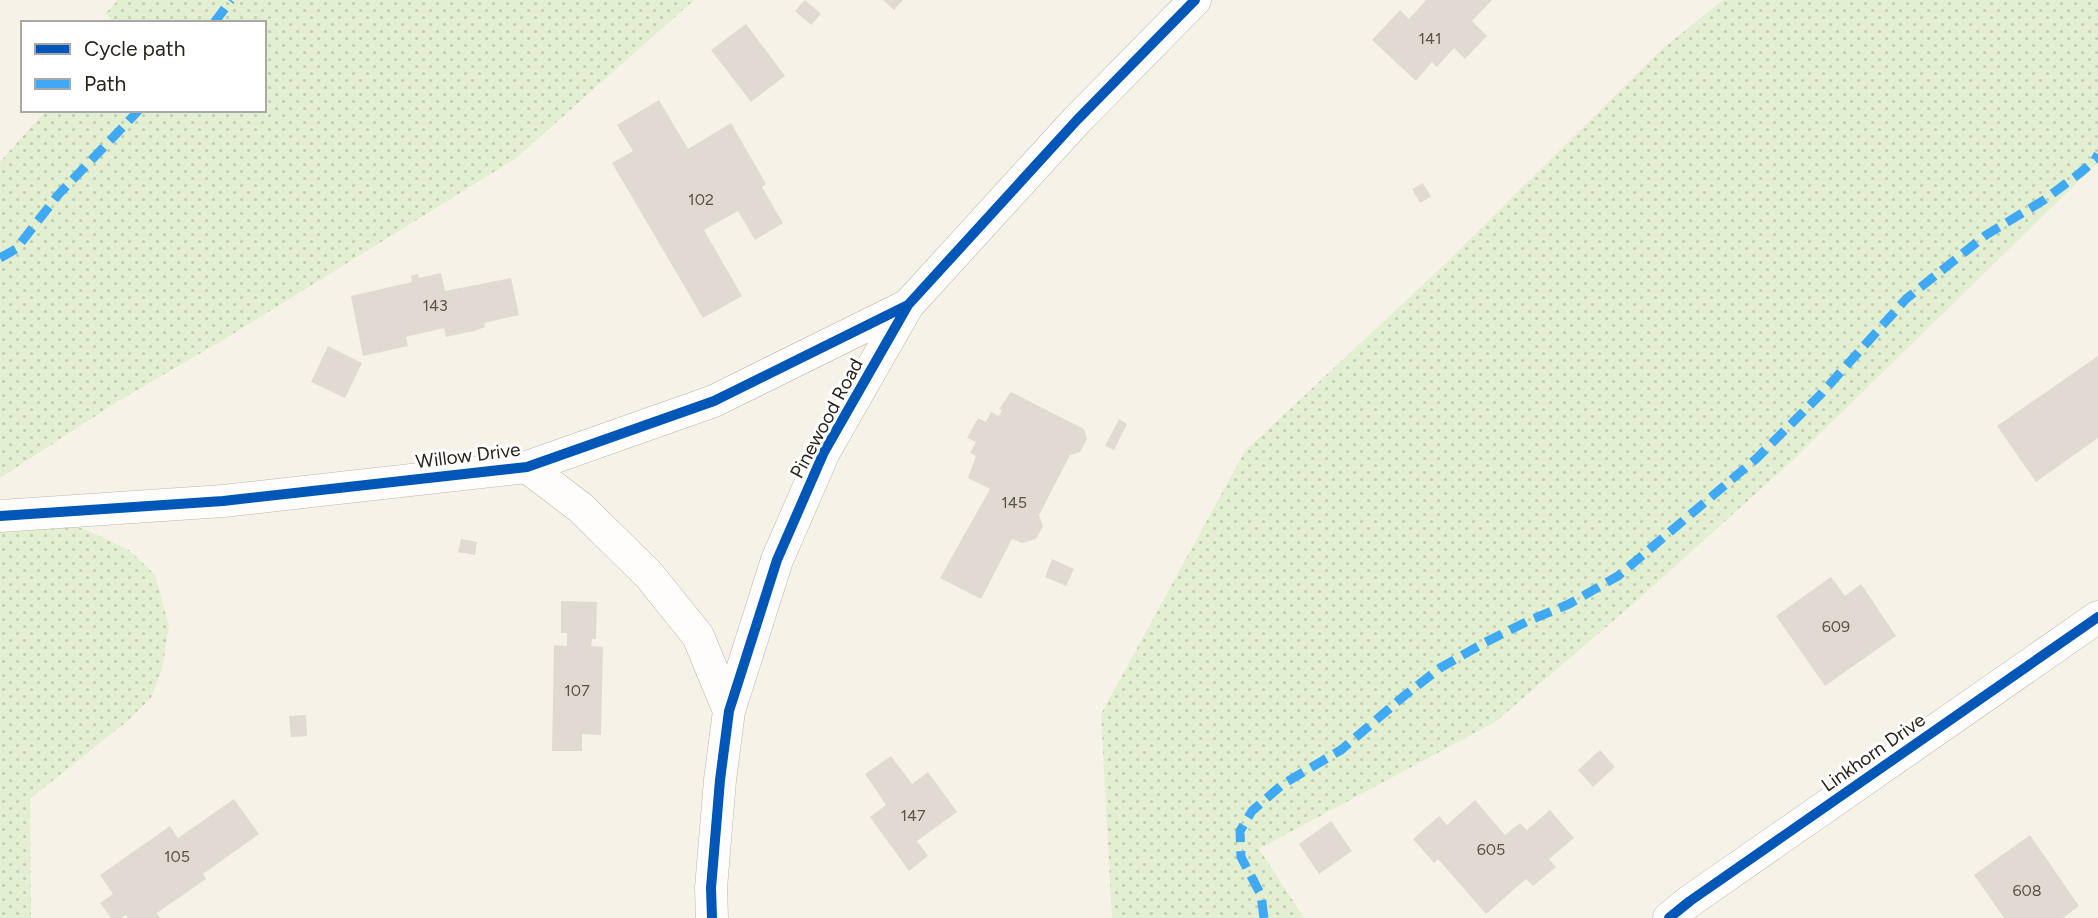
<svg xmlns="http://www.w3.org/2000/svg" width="2098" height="918" viewBox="0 0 2098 918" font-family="Figtree,sans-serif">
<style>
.grass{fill:url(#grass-dots)}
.building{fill:#e1dad2}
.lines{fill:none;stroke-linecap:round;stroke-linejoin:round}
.minor-casing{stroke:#bcb8ae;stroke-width:33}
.minor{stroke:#fefdfb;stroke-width:32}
.quiet{stroke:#3fa9f5;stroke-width:9;stroke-dasharray:18 9;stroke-linecap:butt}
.cycleway-casing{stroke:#fff;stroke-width:15}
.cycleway{stroke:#0057b8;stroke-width:10}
.labels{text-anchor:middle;stroke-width:6;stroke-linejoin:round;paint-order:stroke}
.number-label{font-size:16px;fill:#585249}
.street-label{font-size:19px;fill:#2a251b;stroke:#fff}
</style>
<defs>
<pattern id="grass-dots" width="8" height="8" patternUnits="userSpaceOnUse" patternTransform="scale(1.75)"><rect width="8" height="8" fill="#e2efd1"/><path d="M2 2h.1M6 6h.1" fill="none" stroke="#c2cdb3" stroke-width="1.8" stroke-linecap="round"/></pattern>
</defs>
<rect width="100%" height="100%" fill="#f7f2e7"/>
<path class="grass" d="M118,0H694L515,159L223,340L120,400L0,478V162L46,110H264V23H116L105,14Z
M1723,0H2098V162L1793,460L1633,604L1495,722L1259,849L1304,918H1112L1101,714L1245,451L1444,265L1661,50Z
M0,500L89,531L129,550L155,575L169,626L162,669L151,698L126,722L30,799L31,918H0Z"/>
<path class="building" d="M805,0L821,14L811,25L795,11Z
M883,0H903L894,10Z
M1426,0H1492L1472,21L1487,36L1465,59L1454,48L1437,67L1432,62L1416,81L1372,40L1400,10L1409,19Z
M746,24L785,76L751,102L711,50Z
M659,100L688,149L731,123L766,184L762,187L783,223L755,240L738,211L704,230L742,296L703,318L612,163L633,151L617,125Z
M1423,183L1431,197L1420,203L1412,189Z
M441,273L445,291L511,278L519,315L484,323L485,327L474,331L446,337L444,328L406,337L408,346L363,356L351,296L412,282L411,276L418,274L419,278Z
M328,346L362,363L345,398L311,382Z
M2098,356V438L2036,482L1997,426Z
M1011,392L1084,429L1087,439L1080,452L1070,455L1039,515L1043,526L1036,539L1022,543L1012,539L981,599L940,578L990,489L968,478L976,456L970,453L976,442L967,438L978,418L986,422L991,412L999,416L1002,410L999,409Z
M1119,419L1127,424L1114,450L1105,446Z
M461,539L477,542L475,555L458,552Z
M1052,559L1074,569L1066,586L1045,577Z
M1831,577L1845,596L1861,584L1896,636L1825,686L1776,616Z
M561,601L597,602L596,639H592L591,646L603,647L601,735L582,734V751H552L554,645L567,646V633H561Z
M306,715L307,736L291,737L289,716Z
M1600,750L1615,767L1593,787L1578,770Z
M891,756L912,784L928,772L957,812L917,841L928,856L909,871L870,817L886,805L865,774Z
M234,799L259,834L203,874L206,879L157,913L160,918H128L126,915L121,918H111L100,903L113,894L100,875L170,826L178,838Z
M1475,800L1505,835L1520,823L1527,830L1550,810L1574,838L1549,859L1556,867L1533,886L1526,879L1486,914L1438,859L1434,863L1413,839L1439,816L1447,825Z
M1331,821L1352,851L1319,874L1299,844Z
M2030,835L2079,906L2063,918H2004L1974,875Z"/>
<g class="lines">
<defs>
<path id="minor" d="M527,467L581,508L649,575L698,636L729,711
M0,516L223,501L527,467L714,401L908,305
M712,918L711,888L720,780L729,711L777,560L824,452L908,305L1077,120L1195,0
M1669,918L1690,901L2098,617"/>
</defs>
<use href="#minor" class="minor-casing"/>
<use href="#minor" class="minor"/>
<path class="quiet" d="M214,23L231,0
M0,258L16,249L58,195L139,110
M1264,918L1261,895L1241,857L1240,831L1252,811L1283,784L1341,750L1404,696L1440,668L1484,643L1528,621L1569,604L1618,576L1757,458L1821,394L1906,299L1986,235L2044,200L2080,173L2095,160L2098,154"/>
<defs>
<path id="cycleway" d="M0,516L223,501L527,467L714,401L908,305
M712,918L711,888L720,780L729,711L777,560L824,452L908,305L1077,120L1195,0
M1669,918L1690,901L2098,617"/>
</defs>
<use href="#cycleway" class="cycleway-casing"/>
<use href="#cycleway" class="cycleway"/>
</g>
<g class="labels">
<g class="number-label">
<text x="1430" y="44">141</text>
<text x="701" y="205">102</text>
<text x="435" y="311">143</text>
<text x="1014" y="508">145</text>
<text x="1836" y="632">609</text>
<text x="577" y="696">107</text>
<text x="913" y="821">147</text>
<text x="1491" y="855">605</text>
<text x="177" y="862">105</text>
<text x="2027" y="896">608</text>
</g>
<g class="street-label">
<text transform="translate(826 418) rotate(-62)" y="7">Pinewood Road</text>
<text transform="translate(468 455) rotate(-7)" y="7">Willow Drive</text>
<text transform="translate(1873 752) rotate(-35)" y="7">Linkhorn Drive</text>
</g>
</g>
<rect x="21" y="21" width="245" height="91" fill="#ffffff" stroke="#aaa8a4" stroke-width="2"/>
<rect x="35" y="44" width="35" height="10" fill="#0057b8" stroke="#aaa8a4" stroke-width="2"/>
<text x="84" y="56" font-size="21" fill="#2a251b">Cycle path</text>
<rect x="35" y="79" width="35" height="10" fill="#3fa9f5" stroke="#aaa8a4" stroke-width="2"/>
<text x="84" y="91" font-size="21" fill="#2a251b">Path</text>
</svg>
